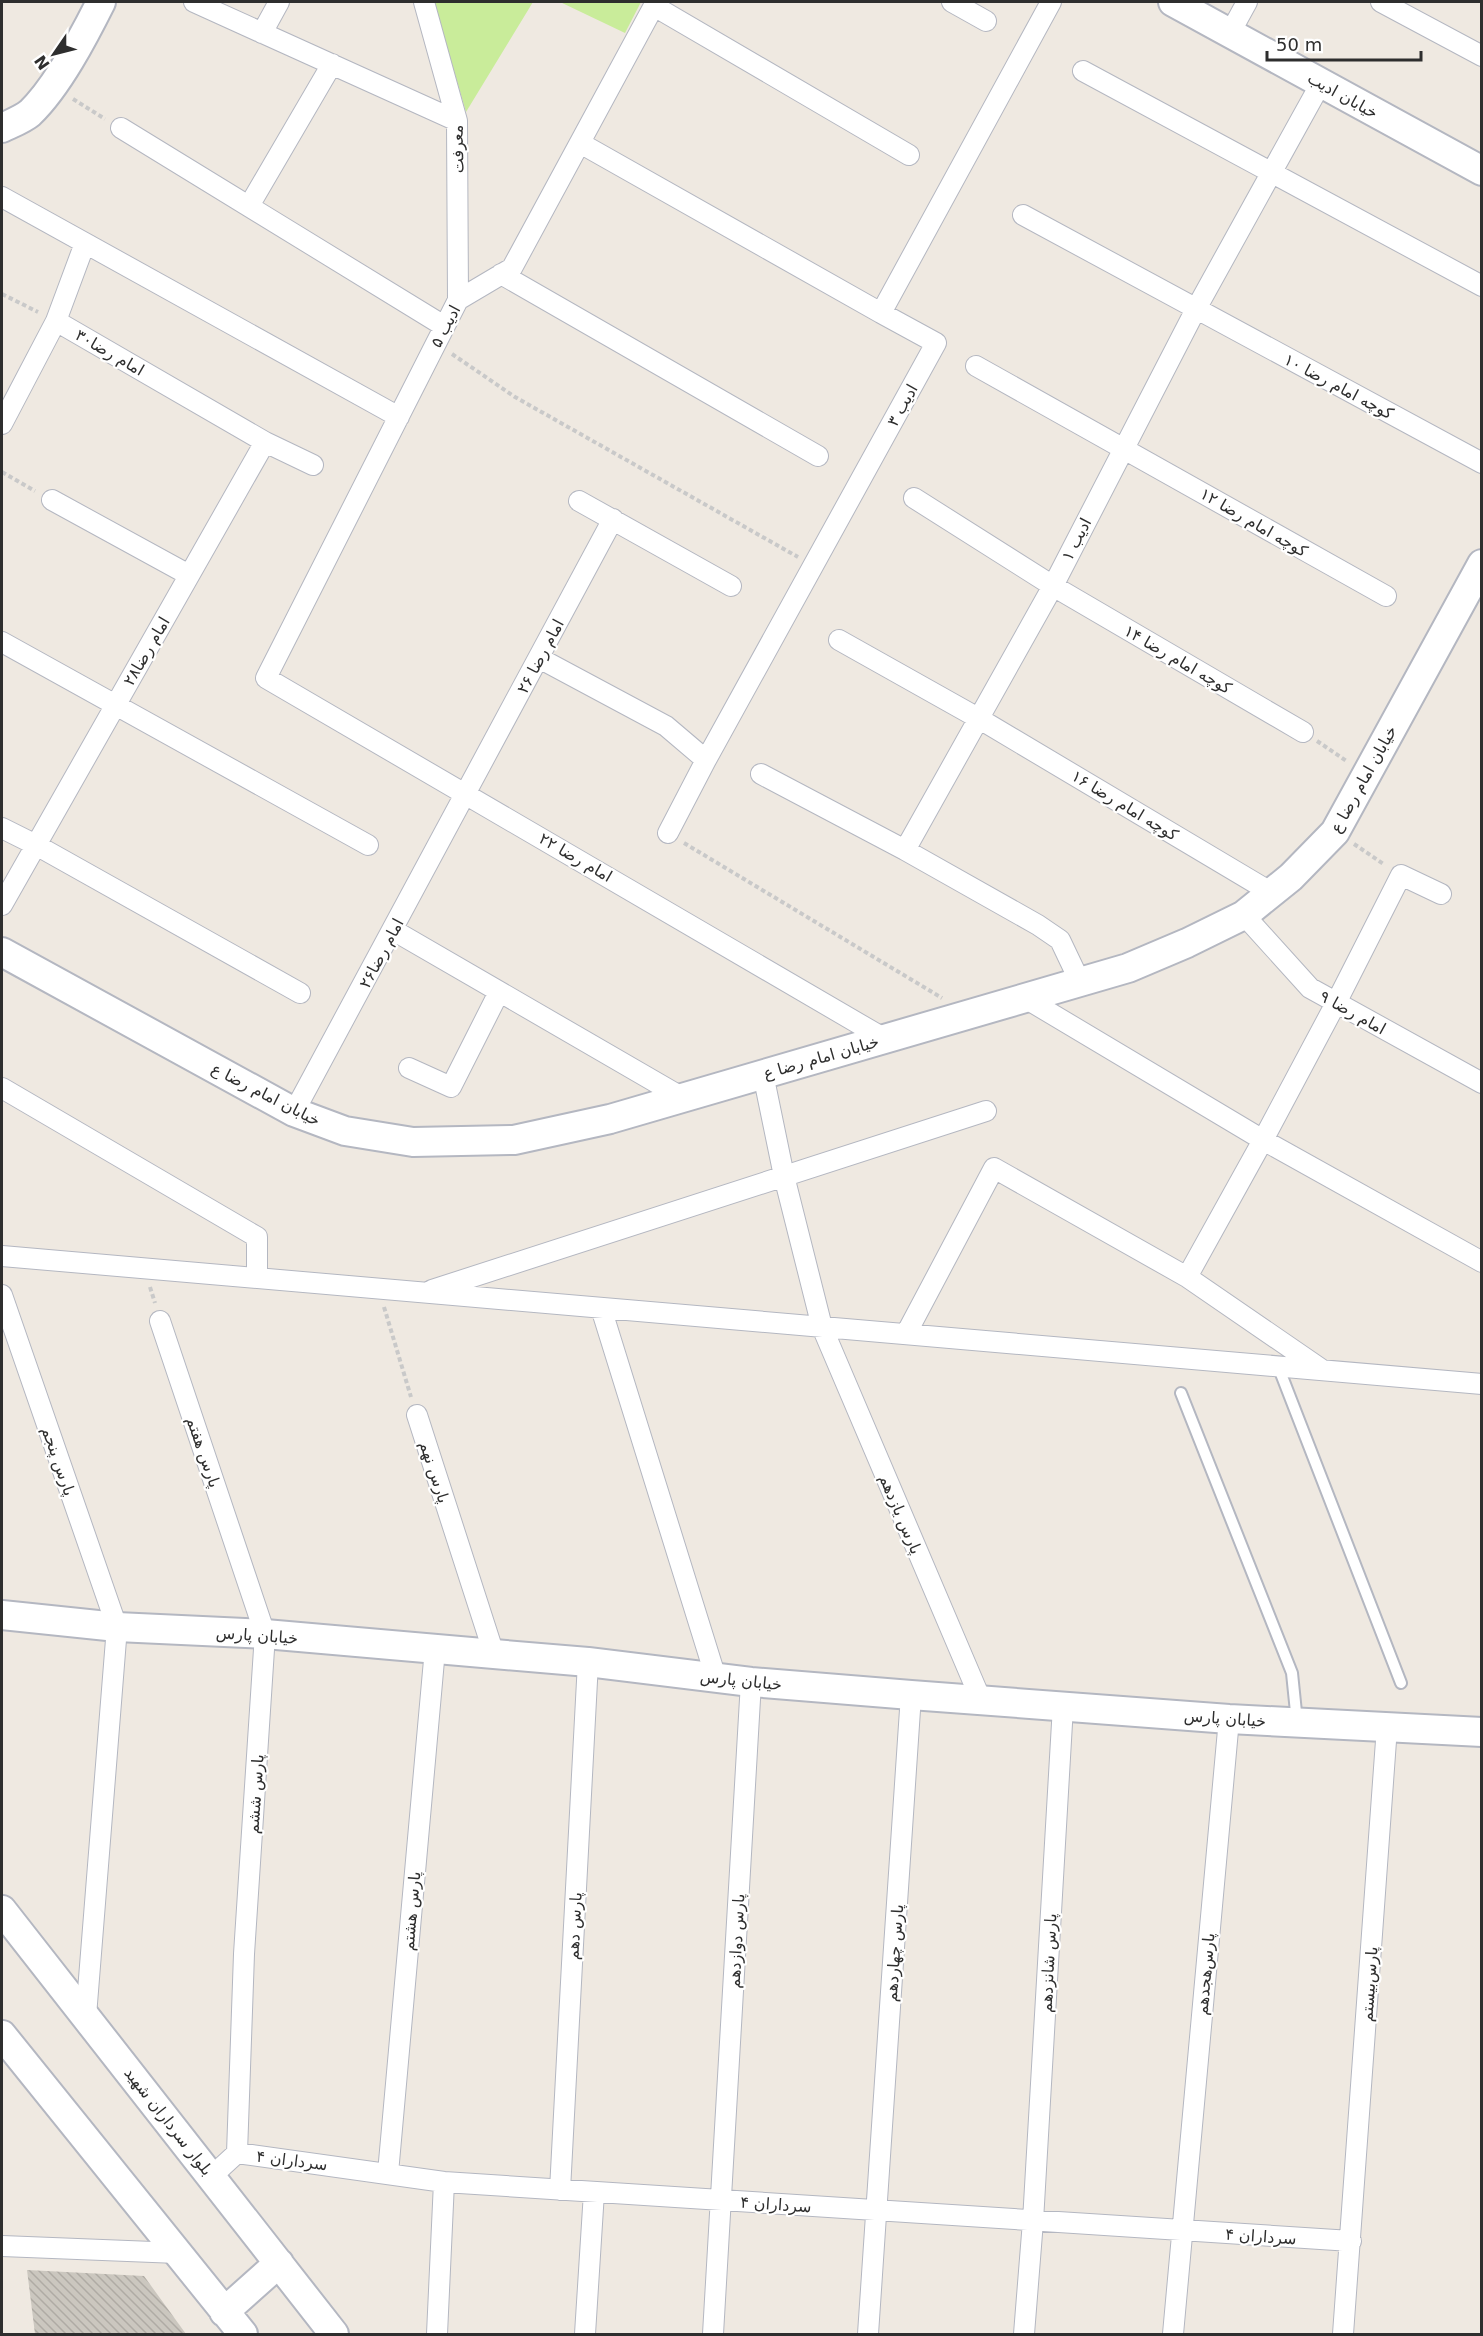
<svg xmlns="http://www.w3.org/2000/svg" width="1483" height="2336" viewBox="0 0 1483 2336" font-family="'DejaVu Sans','Noto Sans Arabic',sans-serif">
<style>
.pitch{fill:#c9ec9a}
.building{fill:url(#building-back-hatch)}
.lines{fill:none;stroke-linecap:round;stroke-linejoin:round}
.lane-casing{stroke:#b4b7c1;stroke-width:14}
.street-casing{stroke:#b4b7c1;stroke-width:22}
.secondary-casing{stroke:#b4b7c1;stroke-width:32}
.path{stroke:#c9c9c9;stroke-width:4;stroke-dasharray:4.5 3;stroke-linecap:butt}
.lane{stroke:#fff;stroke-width:10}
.street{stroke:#fff;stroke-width:20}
.secondary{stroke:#fff;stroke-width:28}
.labels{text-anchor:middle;stroke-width:4.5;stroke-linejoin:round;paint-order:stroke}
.street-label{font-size:16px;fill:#2e2e2e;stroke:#fff}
</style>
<defs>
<pattern id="building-back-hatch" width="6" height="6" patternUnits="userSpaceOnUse" patternTransform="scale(1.5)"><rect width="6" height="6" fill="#cbc7bf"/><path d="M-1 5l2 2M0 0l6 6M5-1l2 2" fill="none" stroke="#afaba4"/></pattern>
</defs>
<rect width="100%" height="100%" fill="#efe9e1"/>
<path class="pitch" d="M434,2H533L466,112Z
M560,2H641L625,33Z"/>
<path class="building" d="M27,2270L144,2276L186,2334H35Z"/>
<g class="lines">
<defs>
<path id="lane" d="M1278,1366L1401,1683
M1181,1393L1292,1673L1297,1722"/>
<path id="street" d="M194,2L457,121
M424,2L457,121L458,300
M656,2L512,268L458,300L266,678L885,1039
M952,2L986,21
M1381,2L1482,56
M654,6L909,155
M262,33L279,2
M1230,33L1247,2
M1083,71L1482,286
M121,128L444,326
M580,143L881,313
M2,197L399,417
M249,206L332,64
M1023,215L1482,463
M501,274L818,456
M56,321L85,243
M976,366L1386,596
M2,424L56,321L265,442
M914,498L1053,586L1303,732
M52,500L189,575
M579,501L731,586
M839,640L978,718L1272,893
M2,642L368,845
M539,658L666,726L706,760
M761,774L905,850L1053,586L1196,309L1321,83
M2,828L36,845L300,993
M668,833L706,760L936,343L881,313L1051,2
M905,850L1038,925L1060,940L1080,982
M1441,894L1401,875L1336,1003L1263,1140L1482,1262
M2,905L265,442L313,465
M1244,915L1310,988L1482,1083
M393,930L683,1098
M409,1068L451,1087L499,992
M763,1074L784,1176L822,1327L981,1700
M2,1088L257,1237V1278
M294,1112L613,519
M2,1256L1482,1384
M1187,1277L1321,1369
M432,1290L986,1111
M2,1295L117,1627L86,2016
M601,1308L716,1678
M160,1321L265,1634L244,1954L237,2153
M906,1334L994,1168L1187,1277L1263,1140L1025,998
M417,1415L494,1654
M388,2173L435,1649
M212,2176L237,2153L444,2182L1351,2241
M560,2190L588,1662
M2,2246L178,2253
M437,2334L444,2182
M585,2334L594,2192
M713,2334L751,1682
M868,2334L911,1695
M1024,2334L1033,2221L1063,1706
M1173,2334L1229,1719
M1343,2334L1387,1727"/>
<path id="secondary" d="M1173,2L1482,171
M2,128C10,124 23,119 30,113C58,86 84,36 101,2
M2,952L294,1112L345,1131L413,1142L514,1140L610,1119L1128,968L1187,943L1244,915L1291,877L1335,832L1482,564
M2,1615L117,1627L265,1634L494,1654L588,1662L751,1682L911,1695L1229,1719L1482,1732
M2,1910L334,2334
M2,2035L243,2334
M224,2312L279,2263"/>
</defs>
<use href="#lane" class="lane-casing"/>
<use href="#street" class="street-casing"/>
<use href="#secondary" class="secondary-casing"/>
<path class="path" d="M73,99L105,119
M2,294L38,312
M452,354L515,397L798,557
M2,472L35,491
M1317,741L1348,762
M684,843L942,998
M1354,844L1385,865
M150,1287L155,1303
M384,1307L411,1397"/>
<use href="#lane" class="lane"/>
<use href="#street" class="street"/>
<use href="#secondary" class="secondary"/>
</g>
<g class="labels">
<g class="street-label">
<text transform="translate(1343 95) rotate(29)" y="6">خیابان ادیب</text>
<text transform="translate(457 149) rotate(-91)" y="6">معرفت</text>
<text transform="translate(445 326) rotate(-62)" y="6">ادیب ۵</text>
<text transform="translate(110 352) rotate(30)" y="6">امام رضا۳۰</text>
<text transform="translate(1339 386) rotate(28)" y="6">کوچه امام رضا ۱۰</text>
<text transform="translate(902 405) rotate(-61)" y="6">ادیب ۳</text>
<text transform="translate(1254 522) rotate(30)" y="6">کوچه امام رضا ۱۲</text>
<text transform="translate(1076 539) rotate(-63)" y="6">ادیب ۱</text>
<text transform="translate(146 651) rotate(-60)" y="6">امام رضا۲۸</text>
<text transform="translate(540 656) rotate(-62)" y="6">امام رضا ۲۶</text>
<text transform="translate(1178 659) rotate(30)" y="6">کوچه امام رضا ۱۴</text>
<text transform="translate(1363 779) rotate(-61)" y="6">خیابان امام رضا ع</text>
<text transform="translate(1125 805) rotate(31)" y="6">کوچه امام رضا ۱۶</text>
<text transform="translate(576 857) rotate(30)" y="6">امام رضا ۲۲</text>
<text transform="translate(381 953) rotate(-62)" y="6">امام رضا۲۶</text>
<text transform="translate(1353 1012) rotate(29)" y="6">امام رضا ۹</text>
<text transform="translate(821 1057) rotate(-16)" y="6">خیابان امام رضا ع</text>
<text transform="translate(266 1094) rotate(27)" y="6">خیابان امام رضا ع</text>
<text transform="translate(204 1452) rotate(71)" y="6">پارس‌‌ هفتم</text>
<text transform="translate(59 1461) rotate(71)" y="6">پارس‌‌ پنجم</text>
<text transform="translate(435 1472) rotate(72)" y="6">پارس‌‌ نهم</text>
<text transform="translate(901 1514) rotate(67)" y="6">پارس‌‌ یازدهم</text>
<text transform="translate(257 1635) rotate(4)" y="6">خیابان پارس</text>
<text transform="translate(741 1680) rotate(6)" y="6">خیابان پارس</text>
<text transform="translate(1225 1718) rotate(4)" y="6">خیابان پارس</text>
<text transform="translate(255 1794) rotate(-86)" y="6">پارس‌‌ ششم</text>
<text transform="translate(411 1911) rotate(-85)" y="6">پارس‌‌ هشتم</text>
<text transform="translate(574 1926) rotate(-87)" y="6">پارس‌‌ دهم</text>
<text transform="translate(736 1941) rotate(-87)" y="6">پارس‌‌ دوازدهم</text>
<text transform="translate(894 1953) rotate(-86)" y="6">پارس‌‌ چهاردهم</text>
<text transform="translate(1048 1963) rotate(-87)" y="6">پارس‌‌ شانزدهم</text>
<text transform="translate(1205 1974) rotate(-85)" y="6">پارس‌‌هجدهم</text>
<text transform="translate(1369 1984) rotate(-86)" y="6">پارس‌بیستم</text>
<text transform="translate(169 2121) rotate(52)" y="6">بلوار سرداران شهید</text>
<text transform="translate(292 2160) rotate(7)" y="6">سرداران ۴</text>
<text transform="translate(776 2204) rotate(4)" y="6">سرداران ۴</text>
<text transform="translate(1261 2236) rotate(4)" y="6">سرداران ۴</text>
</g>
</g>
<rect width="1483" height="2336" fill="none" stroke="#2e2e2e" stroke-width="6"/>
<g transform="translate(54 54) rotate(235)" stroke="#ffffff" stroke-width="4.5" paint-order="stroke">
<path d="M0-4.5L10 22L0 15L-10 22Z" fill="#2e2e2e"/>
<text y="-9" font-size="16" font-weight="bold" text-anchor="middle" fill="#2e2e2e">N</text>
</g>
<path d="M1267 51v9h154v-9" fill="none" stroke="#2e2e2e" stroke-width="3"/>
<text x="1276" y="51" font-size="18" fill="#2e2e2e" stroke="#ffffff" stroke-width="4.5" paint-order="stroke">50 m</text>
</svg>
